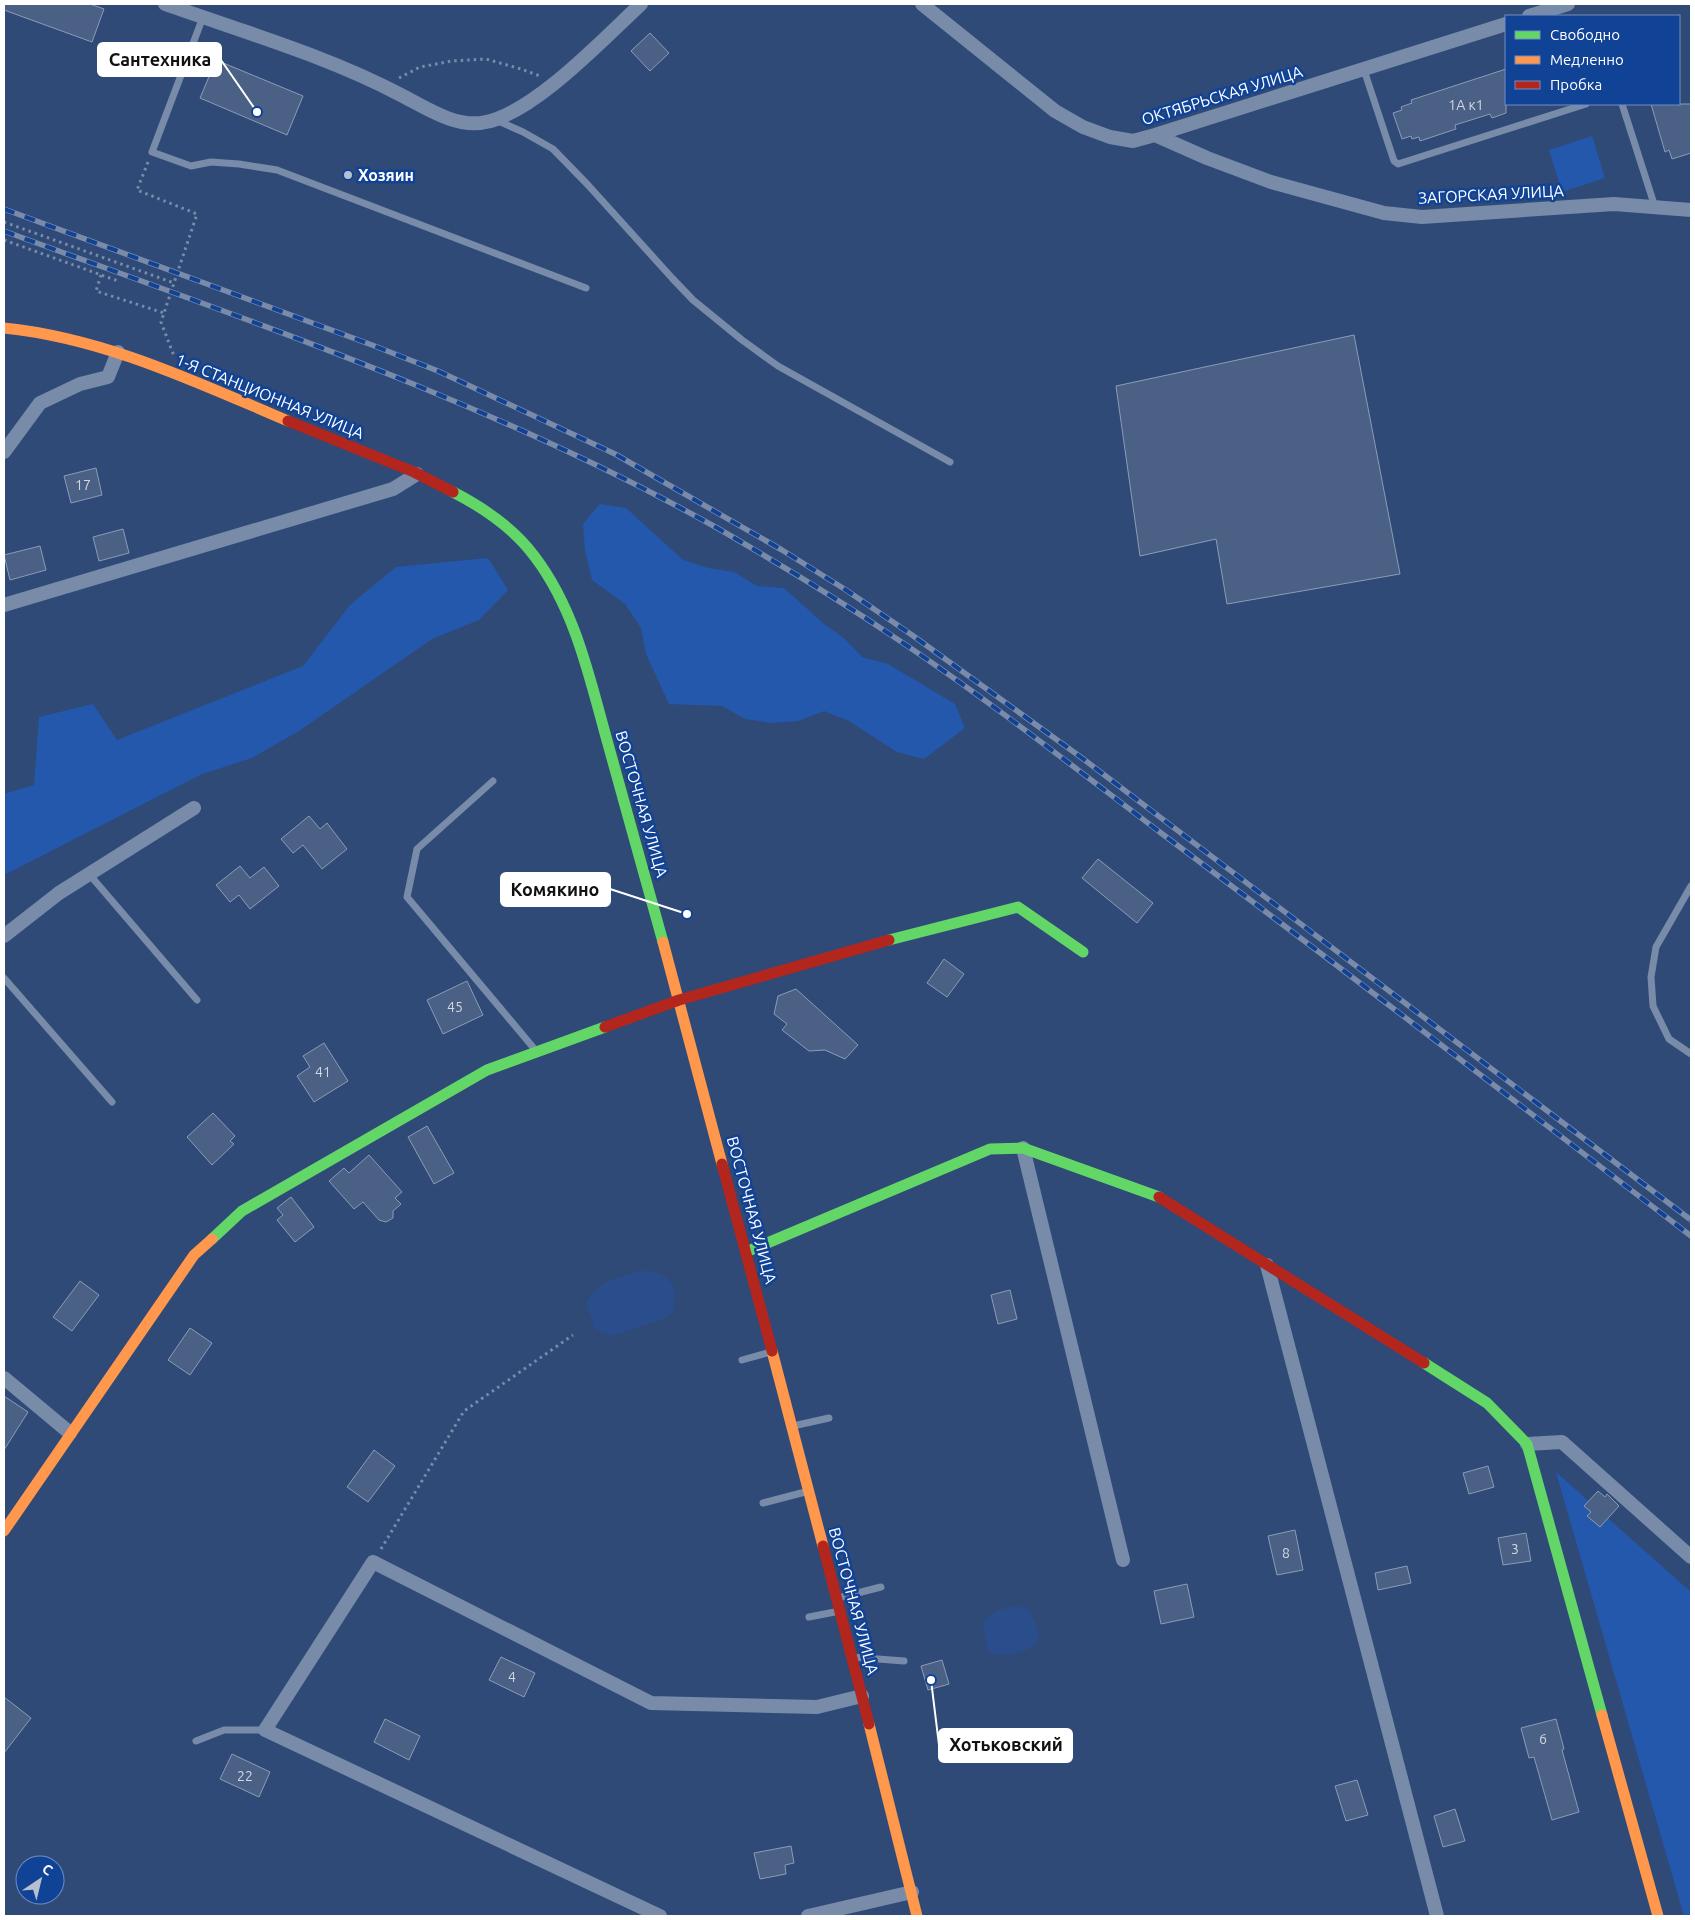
<svg xmlns="http://www.w3.org/2000/svg" width="1695" height="1920" viewBox="0 0 1695 1920" font-family="Ubuntu,sans-serif">
<style>
.green{fill:#2458ad}
.water{fill:#2a4e8b}
.building{fill:#4a6085;stroke:#8c9cb7}
.lines{fill:none;stroke-linecap:round;stroke-linejoin:round}
.path{stroke:#788ba9;stroke-width:3;stroke-dasharray:2.5 4;stroke-linecap:butt}
.lane{stroke:#788ba9;stroke-width:7}
.street{stroke:#788ba9;stroke-width:14}
.fast{stroke:#63d668;stroke-width:11}
.slow{stroke:#ff974d;stroke-width:11}
.jam{stroke:#b3261e;stroke-width:11}
.rail-casing{stroke:#7a8ba9;stroke-width:5.5}
.rail{stroke:#104296;stroke-width:4;stroke-dasharray:11;stroke-linecap:butt}
.poi-dot{fill:#b6c0cf;stroke:#104296;stroke-width:2}
.labels{text-anchor:middle;stroke-width:5;stroke-linejoin:round;paint-order:stroke}
.number-label{font-size:14px;fill:#d2d7e0}
.street-label{font-size:16px;fill:#fff;stroke:#104296}
.poi-label{font-size:16px;font-weight:bold;fill:#fff;stroke:#104296;text-anchor:start}
.leader{fill:none;stroke:#fff;stroke-width:2}
.callout-dot{fill:#fff;stroke:#104296;stroke-width:2}
.callout{fill:#fff;stroke:#fff;stroke-width:2}
.callout-label{font-size:18px;text-anchor:middle;font-weight:bold;fill:#111}
</style>
<rect width="100%" height="100%" fill="#2f4a77"/>
<path class="green" d="M1592,136L1605,178L1562,192L1549,150Z
M600,504L626,508L683,560L708,568L734,572L757,586L784,588L824,624L845,639L862,657L888,664L955,704L965,728L924,759L897,752L849,721L824,711L798,721L772,723L745,719L722,706L669,704L646,654L641,628L625,604L592,580L585,550L583,524Z
M488,558L508,590L479,620L432,639L299,731L252,758L202,774L4,875V794L34,785L39,717L93,704L117,740L303,666L350,605L396,567Z
M1556,1472L1691,1592V1916H1684Z"/>
<path class="water" d="M640,1271C669,1271 681,1285 672,1313L661,1320L612,1336L595,1329L586,1303C599,1279 616,1279 640,1271Z
M1014,1606L1027,1608C1033,1617 1040,1629 1038,1640C1035,1652 997,1660 989,1651C986,1647 986,1638 984,1632C980,1612 999,1611 1014,1606Z"/>
<path class="building" d="M4,4H90L104,9L92,42L4,10Z
M650,33L669,53L650,71L631,51Z
M216,60L303,96L287,135L200,98Z
M1506,69V113L1492,118L1490,114L1455,125L1456,129L1420,141L1419,137L1412,139L1411,136L1402,139L1393,113L1402,110L1401,107L1412,103L1411,100Z
M1651,104H1691V153L1672,159L1669,150L1665,152Z
M1354,335L1400,574L1227,604L1216,539L1140,556L1116,386Z
M96,468L102,495L71,503L64,476Z
M123,529L129,553L99,561L93,537Z
M40,546L46,570L10,580L4,555Z
M309,816L320,829L327,823L347,849L322,869L303,845L293,853L281,839Z
M1098,859L1153,903L1137,923L1082,878Z
M240,866L250,878L264,867L279,886L250,909L239,895L230,902L216,885Z
M944,959L964,974L947,997L927,983Z
M467,981L483,1015L443,1034L427,1000Z
M796,989L858,1045L845,1059L825,1050L809,1051L782,1030L787,1024L774,1014L778,996Z
M324,1043L348,1081L314,1102L297,1076L310,1067L303,1056Z
M213,1113L235,1136L230,1141L234,1144L212,1165L187,1137Z
M427,1126L454,1173L434,1184L408,1137Z
M369,1155L402,1192L395,1198L401,1204L393,1211V1218L386,1222L379,1220L363,1202L354,1209L329,1181L344,1168L349,1173Z
M291,1197L314,1227L295,1242L277,1220L283,1215L277,1208Z
M80,1281L99,1295L72,1331L53,1317Z
M1010,1290L1017,1319L998,1324L991,1295Z
M190,1328L212,1343L190,1375L168,1360Z
M4,1396L28,1412L4,1450Z
M374,1450L395,1466L368,1502L347,1487Z
M1488,1466L1494,1487L1469,1494L1463,1473Z
M1598,1491L1605,1497L1607,1494L1619,1506L1600,1527L1587,1516L1591,1512L1584,1506Z
M1295,1530L1303,1570L1277,1575L1268,1536Z
M1526,1533L1531,1561L1503,1565L1498,1538Z
M1407,1566L1411,1583L1378,1590L1375,1573Z
M1187,1584L1194,1617L1161,1624L1154,1591Z
M501,1657L535,1673L524,1697L489,1680Z
M942,1660L949,1684L928,1690L921,1666Z
M4,1697L31,1718L4,1753Z
M385,1719L420,1736L409,1760L374,1742Z
M1556,1719L1564,1749L1562,1750L1579,1812L1552,1820L1534,1757L1529,1758L1521,1728Z
M232,1754L270,1772L259,1797L220,1779Z
M1357,1780L1368,1815L1346,1821L1335,1786Z
M1455,1809L1465,1841L1443,1847L1434,1816Z
M791,1846L794,1863L785,1865L786,1874L760,1879L754,1853Z"/>
<g class="lines">
<path class="path" d="M399,78L420,67L452,61L486,59L521,69L540,76
M148,162L137,190L197,214L161,322L174,356
M4,222L174,283
M4,240L118,281
M101,275L96,291L164,313
M381,1549L464,1411L573,1335"/>
<path class="lane" d="M203,17L152,152L191,166L211,162L239,164L277,170L586,288
M1364,70L1394,161L1398,164L1586,104
M1622,104L1655,207
M496,120L523,132L553,149L588,185L672,278L693,300L742,340L778,366L950,462
M493,781L417,849L407,897L537,1052
M89,874L197,1000
M1691,886L1656,947L1651,977L1653,1006L1669,1039L1691,1054
M4,978L112,1102
M742,1360L771,1352
M793,1426L829,1418
M763,1503L809,1491
M838,1598L881,1587
M809,1617L840,1611
M852,1657L904,1661
M196,1741L224,1730H265"/>
<path class="street" d="M165,4C244,32 327,56 401,95C426,108 457,129 486,122C535,112 604,38 641,4
M922,4L1055,111L1083,127L1110,137L1133,141L1155,135L1506,24
M1529,16L1568,4
M1155,135L1207,158L1271,182L1384,213L1422,217L1614,204L1691,210
M4,452L40,403L80,384L108,377L118,352
M4,605L393,489L417,474
M4,936L59,893L194,808
M1023,1148L1123,1560
M1267,1265L1437,1916
M4,1378L70,1433
M1527,1444L1562,1442L1691,1557
M660,1916L265,1730L373,1562L651,1703L817,1707L862,1696
M808,1916L912,1892"/>
<path class="fast" d="M453,492C484,508 514,528 535,557C576,611 590,680 608,744C626,810 645,876 663,942
M889,940L1018,907L1083,952
M212,1239L242,1211L487,1070L605,1027
M746,1252L990,1149L1023,1148L1159,1197
M1424,1363L1487,1403L1527,1444L1602,1715"/>
<path class="slow" d="M4,328C104,338 196,382 288,421
M663,942L722,1164
M772,1351L823,1546
M4,1531L194,1255L212,1239
M1602,1715L1658,1916
M869,1724L917,1916"/>
<path class="jam" d="M288,421L414,472L453,492
M605,1027L679,1000L889,940
M722,1164L772,1351
M1159,1197L1424,1363
M823,1546L869,1724"/>
<defs>
<path id="rail" d="M4,209L372,345L438,371L615,454L782,550L846,590L912,635L1082,758L1691,1220
M4,231C246,320 493,402 719,529C776,562 833,596 888,633C982,695 1071,765 1161,833C1339,966 1515,1101 1691,1236"/>
</defs>
<use href="#rail" class="rail-casing"/>
<use href="#rail" class="rail"/>
</g>
<circle class="poi-dot" cx="348" cy="175" r="5"/>
<g class="labels">
<g class="number-label">
<text x="1466" y="110">1А к1</text>
<text x="83" y="490">17</text>
<text x="455" y="1012">45</text>
<text x="323" y="1077">41</text>
<text x="1515" y="1554">3</text>
<text x="1286" y="1558">8</text>
<text x="512" y="1682">4</text>
<text x="1543" y="1744">6</text>
<text x="245" y="1781">22</text>
</g>
<g class="street-label">
<text transform="translate(1222 95) rotate(-17)" y="6">ОКТЯБРЬСКАЯ УЛИЦА</text>
<text transform="translate(1491 194) rotate(-3)" y="6">ЗАГОРСКАЯ УЛИЦА</text>
<text transform="translate(270 396) rotate(22)" y="6">1-Я СТАНЦИОННАЯ УЛИЦА</text>
<text transform="translate(642 804) rotate(74)" y="6">ВОСТОЧНАЯ УЛИЦА</text>
<text transform="translate(752 1210) rotate(75)" y="6">ВОСТОЧНАЯ УЛИЦА</text>
<text transform="translate(854 1601) rotate(75)" y="6">ВОСТОЧНАЯ УЛИЦА</text>
</g>
<g class="poi-label">
<text x="358" y="181">Хозяин</text>
</g>
</g>
<path class="leader" d="M257 112L221 60M687 914L610 889M931 1680L939 1745"/>
<g class="callout-dot">
<circle cx="257" cy="112" r="5"/>
<circle cx="687" cy="914" r="5"/>
<circle cx="931" cy="1680" r="5"/>
</g>
<g class="callout">
<rect x="98" y="43" width="123" height="33" rx="5"/>
<rect x="501" y="873" width="109" height="33" rx="5"/>
<rect x="939" y="1729" width="133" height="33" rx="5"/>
</g>
<g class="callout-label">
<text x="160" y="66">Сантехника</text>
<text x="555" y="896">Комякино</text>
<text x="1006" y="1751">Хотьковский</text>
</g>
<rect width="1695" height="1920" fill="none" stroke="#ffffff" stroke-width="10"/>
<rect x="1505" y="15" width="175" height="90" fill="#104296" stroke="#708ec0"/>
<rect x="1515" y="31" width="25" height="8" fill="#63d668" stroke="#708ec0"/>
<text x="1550" y="40" font-size="15" fill="#ffffff">Свободно</text>
<rect x="1515" y="56" width="25" height="8" fill="#ff974d" stroke="#708ec0"/>
<text x="1550" y="65" font-size="15" fill="#ffffff">Медленно</text>
<rect x="1515" y="81" width="25" height="8" fill="#b3261e" stroke="#708ec0"/>
<text x="1550" y="90" font-size="15" fill="#ffffff">Пробка</text>
<g transform="translate(40 1880) rotate(35)"><circle r="24" fill="#104296" stroke="#708ec0"/>
<path d="M0-4L9 19L0 12L-9 19Z" fill="#b6c0cf"/>
<text y="-8" font-size="14" font-weight="bold" text-anchor="middle" fill="#ffffff">С</text>
</g>
</svg>
